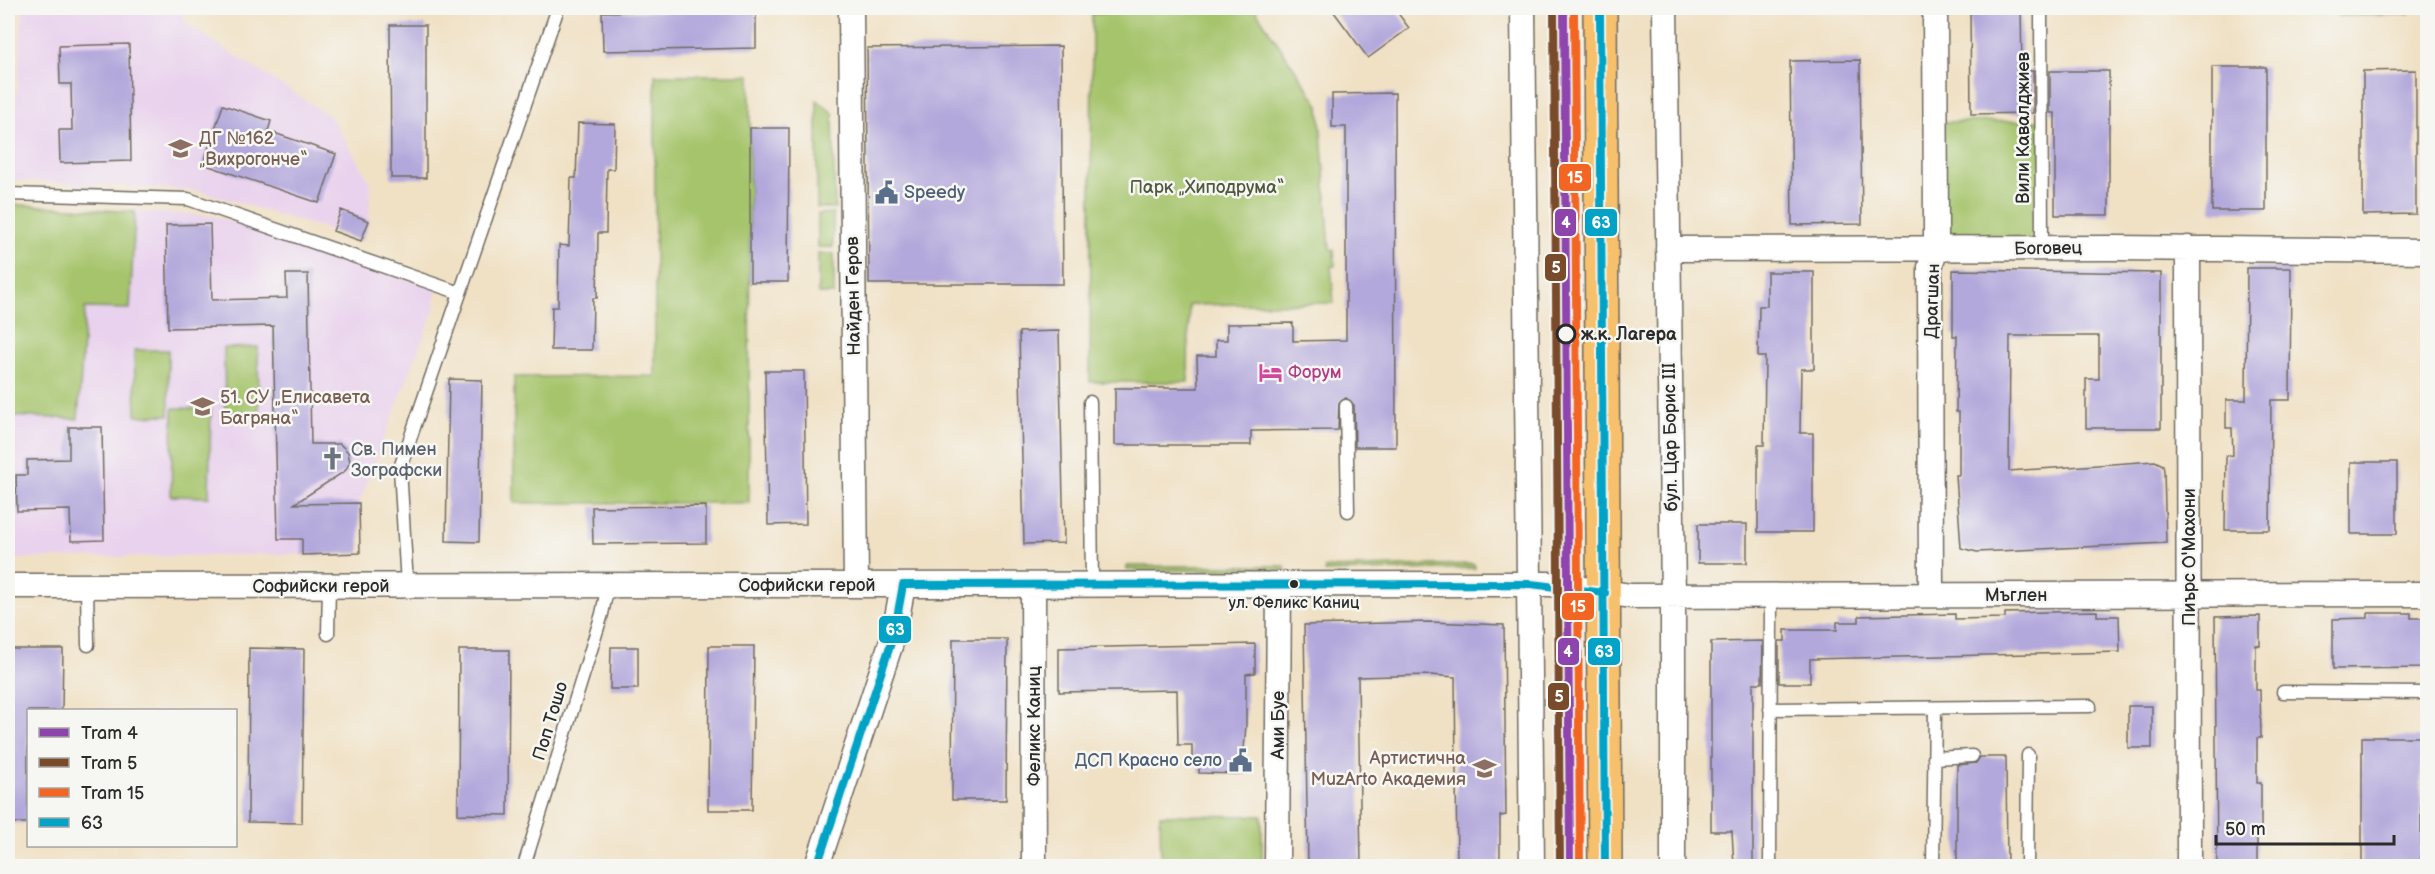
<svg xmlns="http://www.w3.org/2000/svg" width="2435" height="874" viewBox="0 0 2435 874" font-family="'Balsamiq Sans',sans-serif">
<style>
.built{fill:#e9d2ed}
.green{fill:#a6c46c;stroke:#68784c;stroke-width:1.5}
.forest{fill:#84aa60;stroke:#586a46;stroke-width:1.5}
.building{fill:#b2a8db}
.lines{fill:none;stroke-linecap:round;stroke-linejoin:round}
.lane-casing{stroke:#706b61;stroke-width:15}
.street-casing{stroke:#706b61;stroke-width:27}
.primary-casing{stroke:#706b61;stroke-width:36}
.lane{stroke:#fff;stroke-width:12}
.street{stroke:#fff;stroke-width:24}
.primary{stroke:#f7c06c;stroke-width:33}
.bus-1-casing{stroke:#f6f6f2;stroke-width:12}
.bus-1{stroke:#02a3c6;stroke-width:8}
.tram-1-casing{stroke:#f6f6f2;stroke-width:12}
.tram-2-casing{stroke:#f6f6f2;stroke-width:12}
.tram-3-casing{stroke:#f6f6f2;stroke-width:12}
.tram-1{stroke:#8e44ad;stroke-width:8}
.tram-2{stroke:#7a4b2a;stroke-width:8}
.tram-3{stroke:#f26522;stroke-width:8}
.stop-dot{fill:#f6f6f2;stroke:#2b2b2b;stroke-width:3}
.bus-dot{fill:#2b2b2b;stroke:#f6f6f2;stroke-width:2}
.labels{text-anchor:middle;stroke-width:5;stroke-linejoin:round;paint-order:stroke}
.bus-label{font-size:16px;fill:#2b2b2b;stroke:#f6f6f2}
.street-label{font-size:18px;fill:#2b2b2b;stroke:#f6f6f2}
.education-label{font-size:18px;fill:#785e54;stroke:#f6f6f2;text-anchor:start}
.park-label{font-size:18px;fill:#50593e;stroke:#f6f6f2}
.service-label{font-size:18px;fill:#4e5e75;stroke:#f6f6f2;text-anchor:start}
.stop-label{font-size:18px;font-weight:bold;fill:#2b2b2b;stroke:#f6f6f2;text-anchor:start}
.hotel-label{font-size:18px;fill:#b23c85;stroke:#f6f6f2;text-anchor:start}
.worship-label{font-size:18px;fill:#5b616d;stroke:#f6f6f2;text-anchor:start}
.line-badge{stroke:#f6f6f2;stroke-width:2}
.badge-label{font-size:16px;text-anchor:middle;font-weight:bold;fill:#fff}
</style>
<rect width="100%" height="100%" fill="#f6f6f2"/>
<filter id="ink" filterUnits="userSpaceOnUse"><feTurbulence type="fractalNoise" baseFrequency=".0167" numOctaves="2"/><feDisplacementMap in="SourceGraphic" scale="12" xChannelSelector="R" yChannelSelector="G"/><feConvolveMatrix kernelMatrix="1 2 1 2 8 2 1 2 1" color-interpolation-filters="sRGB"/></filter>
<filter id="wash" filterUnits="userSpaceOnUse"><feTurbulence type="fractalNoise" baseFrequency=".008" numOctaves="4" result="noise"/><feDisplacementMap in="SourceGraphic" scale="24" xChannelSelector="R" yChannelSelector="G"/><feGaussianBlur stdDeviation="1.35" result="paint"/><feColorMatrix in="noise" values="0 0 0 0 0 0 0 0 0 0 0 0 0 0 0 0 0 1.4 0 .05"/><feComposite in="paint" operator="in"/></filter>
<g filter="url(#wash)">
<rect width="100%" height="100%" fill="#f0e1c5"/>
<path class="built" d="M23,8H178L188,25L331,117L371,183L369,221L341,210L333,231L200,191L11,180Z
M9,204L213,216L437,289L434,310L359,503L360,553L8,559Z"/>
<path class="green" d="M1086,8H1254L1319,105L1330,249L1334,250L1335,266H1331L1334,303L1189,305L1188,382H1090L1092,14Z
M2338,8H2409V14L2338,16Z
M655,75H750L749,503H514V377L655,376Z
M817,100L833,113L835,208H817Z
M2041,121L2042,248L1962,250L1936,228V122Z
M9,204L135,212L130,309L85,308L78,419L8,416Z
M833,213V247H818V214Z
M818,254H834V294H818Z
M258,347L259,412L225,413L224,348Z
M134,350H168L169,415L136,416Z
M173,408L211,409L209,497L171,496Z
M1474,564L1475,568L1325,572V568Z
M1127,566H1285V571L1127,570Z
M1160,815L1262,816V866H1161Z"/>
<path class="forest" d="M1086,8H1126V12L1092,14Z"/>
<g id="blocks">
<path class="building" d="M1331,8H1394L1409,28L1368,58Z
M1970,8H2021L2022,71H2033V113L1971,114Z
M756,10V48L603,51L602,12Z
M390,25H426V178H391Z
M129,44L131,161L60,163L59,130H72L71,84H60L59,46Z
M1061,46L1063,284H869L867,48Z
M1860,60L1862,224L1792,225L1790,61Z
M2212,67H2266V211H2212Z
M2416,70V214L2363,215V71Z
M2050,71H2109V215H2055V113H2050Z
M1395,93L1396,447H1355L1354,405L1346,398L1339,403L1338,430L1251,431V445H1115V388H1198L1197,356H1216V340H1227V324L1293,323V341L1346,340V127H1332V94Z
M223,105L271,121L268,131L336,154L319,203L203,164Z
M578,123L615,124L614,169H607L606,233H598L597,298H593L592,350H551L552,307H558L559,245L569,246L571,178H576Z
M750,128H789L788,282H750Z
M341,210L369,221L361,241L333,231Z
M210,224L212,300L287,298L286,274H308L311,444H340L348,452L350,462L345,471L294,504L359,503L360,553L302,555V539H278L273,326L168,328L166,225Z
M2247,268H2291L2290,400H2271L2270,530H2225L2226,456L2233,455L2232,428H2226V400H2246Z
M1953,270L2161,273V428H2086V379H2099V336H2010L2009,471L2155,461L2163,465L2164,471L2166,543L1977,552L1961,548L1956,475H1959V412H1956L1957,336H1953Z
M1767,272H1814V369H1801L1800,433H1813V532H1758V445H1764L1765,357H1758L1759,306H1767Z
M1059,331L1064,543L1024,544L1019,332Z
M765,371H804L806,524L768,525Z
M449,379L482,380L479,542L446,541Z
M69,427H102L104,540L71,541L70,510L17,511L16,475H27V460L69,459Z
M2351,462H2397V534H2351Z
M706,506V543L593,544L592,507Z
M1698,524H1747V563H1698Z
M2097,611V616H2119L2120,652L1810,659V683H1779V641H1785V630H1837V622H1859V616L1955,614V619L2005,618V613Z
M2368,613H2411V618H2427V668L2333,669V619L2368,618Z
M2260,616V646L2256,645V690H2260L2261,738H2257V783H2261V832H2257V867H2217L2215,617Z
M1430,622L1504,625L1506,815L1500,816V867H1457L1455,677L1431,675L1358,677L1361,867H1308L1304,625Z
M953,639H1007L1006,800H952Z
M1763,641L1762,683H1753V867H1734L1732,831H1711V642Z
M1255,644V673L1246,674V725L1242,774L1199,773V760H1192V745H1178L1177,690L1059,692V648Z
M709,646H754L752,810H708Z
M611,647H638V689H610Z
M249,648L304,649L302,823L248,822Z
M8,649H63L62,711H28V823H8Z
M459,650H509L508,815L458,814Z
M2128,706H2152V748H2128Z
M2362,737H2421V867H2362Z
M1980,757H2006L2007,867H1957V765L1976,763Z"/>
</g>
</g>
<g filter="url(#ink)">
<use href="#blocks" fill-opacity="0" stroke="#706b61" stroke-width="1.5"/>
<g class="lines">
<defs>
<path id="lane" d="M2041,8L2042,248
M8,194L188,199L460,293
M1090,402L1092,585
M1346,406L1348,511
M407,585L400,468L558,8
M87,586L88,645
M328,634L329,586
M2283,692L2428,693
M1770,709L2090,706
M1934,758L1972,756
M524,866L602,614L608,585
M1770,866L1771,595
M1933,866L1935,708
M2027,866L2028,755"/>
<path id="street" d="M851,8L856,585
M1523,8L1532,866
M1665,8L1673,596V866
M2188,248L2189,866
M1668,249L2114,248L2428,251
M1033,585L1034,866
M8,586L1512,584H1550L1631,596L2428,594
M1931,595L1930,267L1936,249V228L1935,8
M817,866L894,634L903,585
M1277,866L1279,584"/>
<path id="primary" d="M1600,8L1605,866"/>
</defs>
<use href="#lane" class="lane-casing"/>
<use href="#street" class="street-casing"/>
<use href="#primary" class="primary-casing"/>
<use href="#lane" class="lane"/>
<use href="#street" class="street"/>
<use href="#primary" class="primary"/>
<defs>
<path id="bus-1" d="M1600,8L1605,866
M817,866L894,634L903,585L1531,584L1605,593"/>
</defs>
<use href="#bus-1" class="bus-1-casing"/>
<use href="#bus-1" class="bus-1"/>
<defs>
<path id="tram-1" d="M1564,8L1570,866"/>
<path id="tram-2" d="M1554,8L1560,866"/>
<path id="tram-3" d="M1574,8L1580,866"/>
</defs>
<use href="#tram-1" class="tram-1-casing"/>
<use href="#tram-2" class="tram-2-casing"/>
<use href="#tram-3" class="tram-3-casing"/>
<use href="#tram-1" class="tram-1"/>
<use href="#tram-2" class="tram-2"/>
<use href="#tram-3" class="tram-3"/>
</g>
</g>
<defs>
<symbol id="school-bare" viewBox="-9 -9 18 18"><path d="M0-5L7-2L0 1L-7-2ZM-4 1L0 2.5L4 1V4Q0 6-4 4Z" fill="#8d6e63" stroke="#f6f6f2" stroke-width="2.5" paint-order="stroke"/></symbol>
<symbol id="civic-bare" viewBox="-9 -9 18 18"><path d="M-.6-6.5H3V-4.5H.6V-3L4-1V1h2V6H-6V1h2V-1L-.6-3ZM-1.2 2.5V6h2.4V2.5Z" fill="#5c6f8a" stroke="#f6f6f2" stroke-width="2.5" paint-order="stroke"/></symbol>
<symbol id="hotel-bare" viewBox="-9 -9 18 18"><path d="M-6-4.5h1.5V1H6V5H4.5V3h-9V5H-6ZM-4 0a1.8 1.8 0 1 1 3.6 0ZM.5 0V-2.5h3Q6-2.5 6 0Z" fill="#d1479c" stroke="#f6f6f2" stroke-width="2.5" paint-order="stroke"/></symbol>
<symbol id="church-bare" viewBox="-9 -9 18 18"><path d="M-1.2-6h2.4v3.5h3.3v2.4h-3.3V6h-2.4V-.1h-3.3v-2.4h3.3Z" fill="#6b7280" stroke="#f6f6f2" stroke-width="2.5" paint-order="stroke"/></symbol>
</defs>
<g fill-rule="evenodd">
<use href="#school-bare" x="164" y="132" width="33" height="33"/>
<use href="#civic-bare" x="870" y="176" width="33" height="33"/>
<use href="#hotel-bare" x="1254" y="356" width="33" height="33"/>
<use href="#school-bare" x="186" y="390" width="33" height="33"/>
<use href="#church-bare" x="316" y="442" width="33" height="33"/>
<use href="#civic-bare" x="1224" y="744" width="33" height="33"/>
<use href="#school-bare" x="1468" y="752" width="33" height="33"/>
</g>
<circle class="stop-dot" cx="1566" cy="334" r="9"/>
<circle class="bus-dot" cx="1294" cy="584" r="5"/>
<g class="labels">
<g class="bus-label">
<text x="1294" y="608">ул. Феликс Каниц</text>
</g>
<g class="street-label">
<text transform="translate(2023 128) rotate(-90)" y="6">Вили Кавалджиев</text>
<text transform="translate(2048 248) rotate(-1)" y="6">Боговец</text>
<text transform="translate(853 296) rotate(-91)" y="6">Найден Геров</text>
<text transform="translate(1932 301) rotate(-88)" y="6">Драгшан</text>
<text transform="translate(1670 437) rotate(-91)" y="6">бул. Цар Борис III</text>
<text transform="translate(2189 557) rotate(-90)" y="6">Пиърс О'Махони</text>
<text x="807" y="591">Софийски герой</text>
<text x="321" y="592">Софийски герой</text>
<text x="2016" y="601">Мъглен</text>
<text transform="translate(550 721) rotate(-73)" y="6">Поп Тошо</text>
<text transform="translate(1278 725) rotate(-90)" y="6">Ами Буе</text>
<text transform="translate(1034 726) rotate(-90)" y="6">Феликс Каниц</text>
</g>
<g class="education-label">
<text x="199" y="144">ДГ №162<tspan x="199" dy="21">„Вихрогонче“</tspan></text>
<text x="220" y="403">51. СУ „Елисавета<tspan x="220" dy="21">Багряна“</tspan></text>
<text x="1466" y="764" text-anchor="end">Артистична<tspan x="1466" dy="21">MuzArto Академия</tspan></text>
</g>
<g class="park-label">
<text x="1207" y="193">Парк „Хиподрума“</text>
</g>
<g class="service-label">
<text x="904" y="198">Speedy</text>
<text x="1222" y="766" text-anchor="end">ДСП Красно село</text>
</g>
<g class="stop-label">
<text x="1581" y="340">ж.к. Лагера</text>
</g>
<g class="hotel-label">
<text x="1288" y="378">Форум</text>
</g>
<g class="worship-label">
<text x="351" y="455">Св. Пимен<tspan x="351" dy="21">Зографски</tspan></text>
</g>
</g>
<g class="line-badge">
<rect x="1558" y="163" width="34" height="29" rx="6" fill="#f26522"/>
<rect x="1554" y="208" width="23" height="29" rx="6" fill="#8e44ad"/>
<rect x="1584" y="208" width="34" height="29" rx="6" fill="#02a3c6"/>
<rect x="1544" y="253" width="23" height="29" rx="6" fill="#7a4b2a"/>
<rect x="1561" y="592" width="34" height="29" rx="6" fill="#f26522"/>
<rect x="878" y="615" width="34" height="29" rx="6" fill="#02a3c6"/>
<rect x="1557" y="637" width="23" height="29" rx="6" fill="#8e44ad"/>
<rect x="1587" y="637" width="34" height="29" rx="6" fill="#02a3c6"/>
<rect x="1547" y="682" width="23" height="29" rx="6" fill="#7a4b2a"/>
</g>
<g class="badge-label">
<text x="1575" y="183">15</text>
<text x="1566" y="228">4</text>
<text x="1601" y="228">63</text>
<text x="1556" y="273">5</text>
<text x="1578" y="612">15</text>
<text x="895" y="635">63</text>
<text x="1568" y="657">4</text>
<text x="1604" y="657">63</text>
<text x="1559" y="702">5</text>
</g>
<rect width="2435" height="874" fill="none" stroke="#f6f6f2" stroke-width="30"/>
<rect x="27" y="709" width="210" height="138" fill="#f6f6f2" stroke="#a5a5a2" stroke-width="1.5"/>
<rect x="39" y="728" width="30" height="9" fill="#8e44ad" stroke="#a5a5a2" stroke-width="1.5"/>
<text x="81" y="739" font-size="18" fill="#2b2b2b">Tram 4</text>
<rect x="39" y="758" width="30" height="9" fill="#7a4b2a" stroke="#a5a5a2" stroke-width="1.5"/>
<text x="81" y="769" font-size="18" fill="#2b2b2b">Tram 5</text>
<rect x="39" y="788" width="30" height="9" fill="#f26522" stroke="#a5a5a2" stroke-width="1.5"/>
<text x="81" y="799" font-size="18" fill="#2b2b2b">Tram 15</text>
<rect x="39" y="818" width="30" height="9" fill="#02a3c6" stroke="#a5a5a2" stroke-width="1.5"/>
<text x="81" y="829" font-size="18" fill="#2b2b2b">63</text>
<path d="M2216 835v9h178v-9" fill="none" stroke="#2b2b2b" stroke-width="3"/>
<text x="2225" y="835" font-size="18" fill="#2b2b2b" stroke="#f6f6f2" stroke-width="4.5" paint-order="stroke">50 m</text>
</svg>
